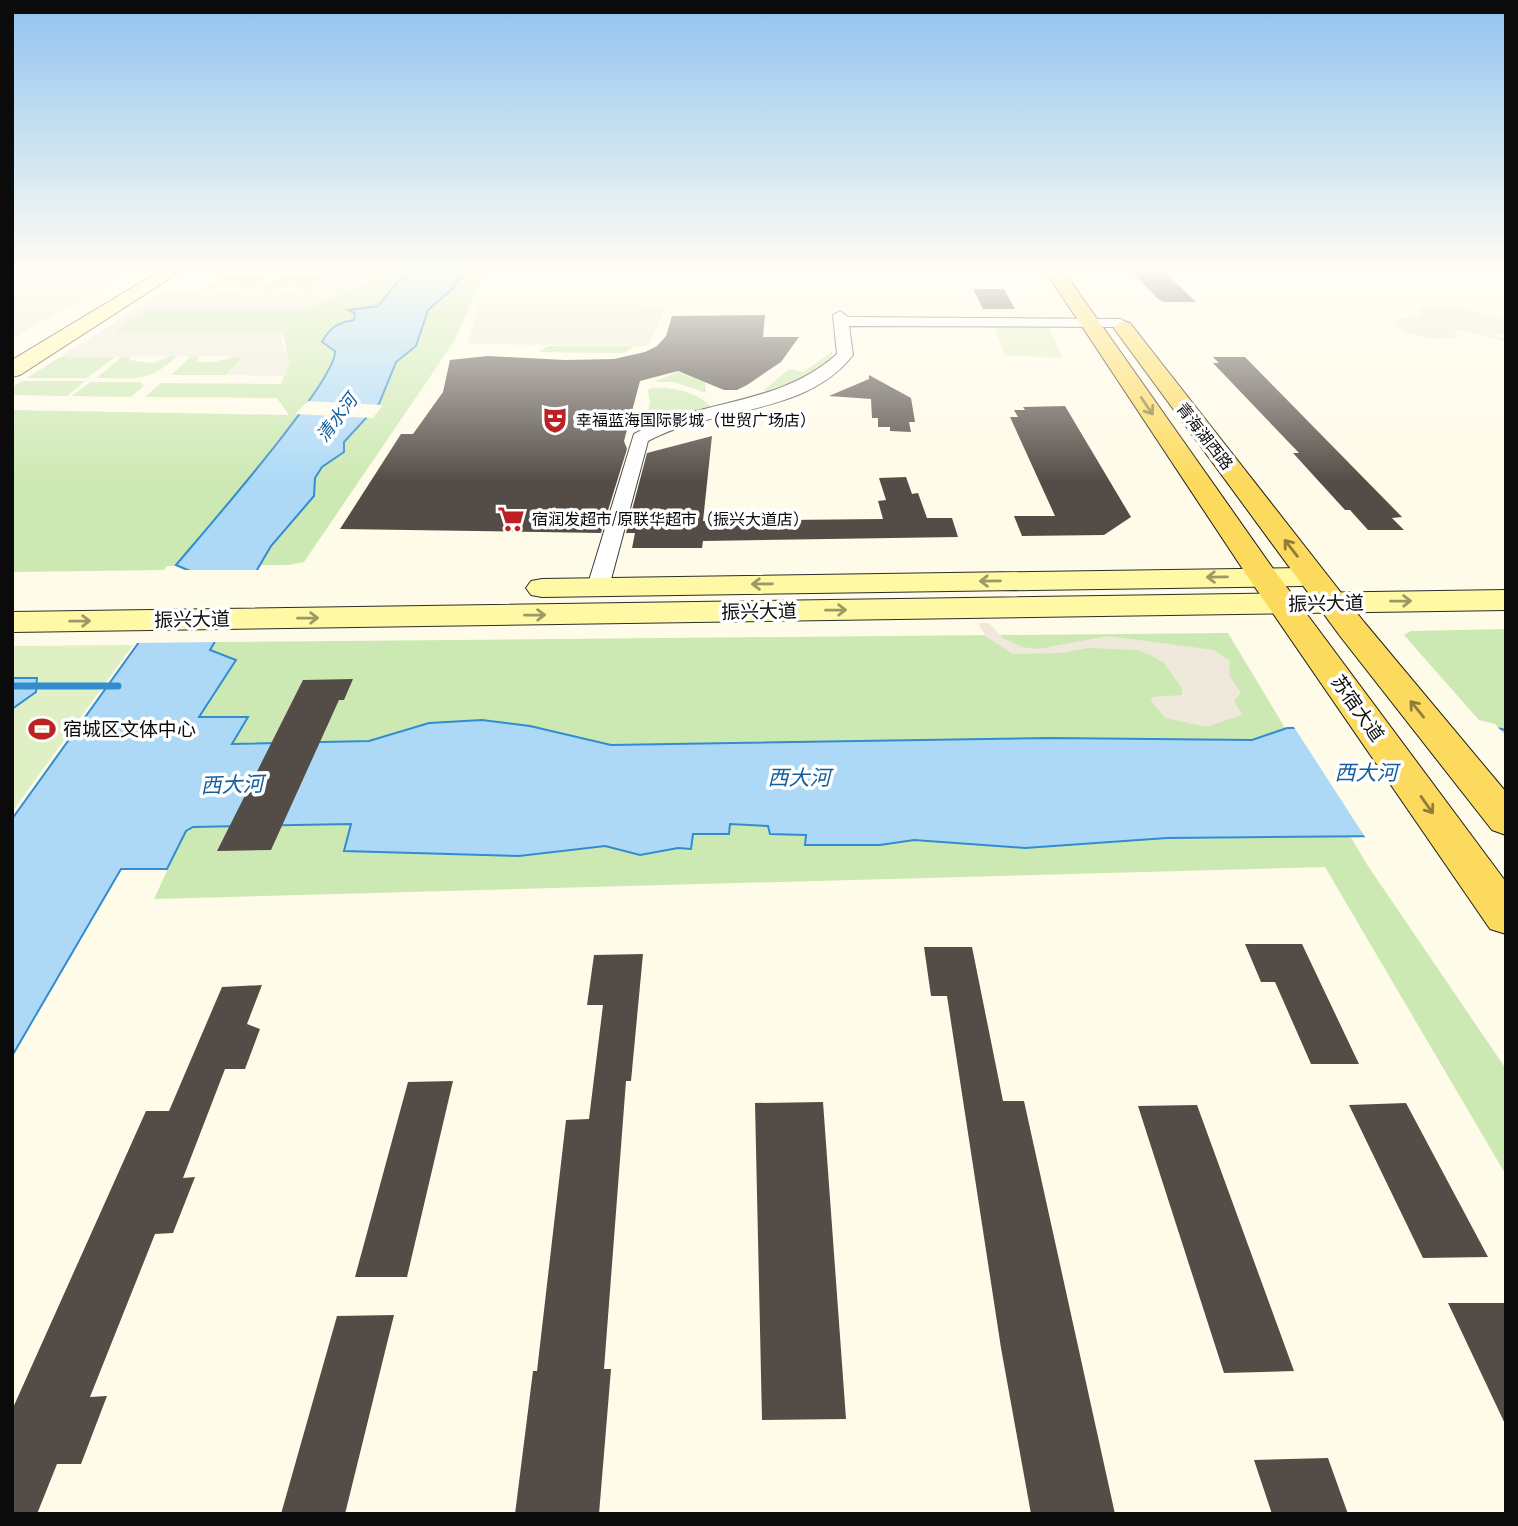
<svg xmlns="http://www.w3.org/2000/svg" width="1518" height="1526" viewBox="0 0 1518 1526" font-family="Bitter,'Noto Sans SC',serif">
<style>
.green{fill:#cde9b3}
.pitch{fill:#e0f0c5}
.plaza{fill:#eee9da}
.water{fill:#add9f7;stroke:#338cd0;stroke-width:2}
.pier{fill:#fffbe9}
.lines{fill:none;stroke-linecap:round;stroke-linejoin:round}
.stream{stroke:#338cd0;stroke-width:7}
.building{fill:#544d47}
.street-casing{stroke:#3e3e3e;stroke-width:2}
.secondary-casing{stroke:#2d2d2d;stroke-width:2}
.primary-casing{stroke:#1c1c1c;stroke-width:2}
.street{fill:#fff;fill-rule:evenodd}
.secondary{fill:#fff8a4;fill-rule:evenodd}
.primary{fill:#fcda5d;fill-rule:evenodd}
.oneway{stroke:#907d38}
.oneway2{stroke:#9d9967}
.labels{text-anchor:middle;stroke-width:7;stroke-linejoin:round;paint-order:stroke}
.far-poi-label{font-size:16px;fill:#0b0b0b;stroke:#fff;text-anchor:start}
.far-street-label{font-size:16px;fill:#0b0b0b;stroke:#fff}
.far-water-label{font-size:18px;font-style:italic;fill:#135d9e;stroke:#fff}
.street-label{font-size:19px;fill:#0b0b0b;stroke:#fff}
.poi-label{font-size:19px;fill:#0b0b0b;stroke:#fff;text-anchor:start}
.water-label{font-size:21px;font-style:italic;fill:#135d9e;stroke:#fff}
</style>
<rect width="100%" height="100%" fill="#fffbe9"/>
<path class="green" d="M378,269H486L455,340L304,562L289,565L167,566L164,570L12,572V410L289,415L277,398L145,397L161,383L281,384L289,362L283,333L112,332L145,311L305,310L368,282Z
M283,275L322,277L311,290L292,286L263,290Z
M224,276H264L266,277L252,290L231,285L202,290Z
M548,346H635L624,353L538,352Z
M833,351C830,368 779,395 763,391L789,369L803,372Z
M170,356H178C146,384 135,378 96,378L122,357H131L129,360L153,363Z
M191,356H199L197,361C215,366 226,356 244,356L225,375H171Z
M60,357H115L87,378H27Z
M677,372L705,382L706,393L674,382H654Z
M22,381H85L67,396L12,395V387Z
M90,382H141L144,386L131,397L72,396Z
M652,388C669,386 698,392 710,406L708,411L656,421L646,416L650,403L648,390Z
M1506,629V751L1404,635L1411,631Z
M1228,633L1368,866L1506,1069V1175L1325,867L154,899L186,830L193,827L261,744H231L247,718L198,717L235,660L210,651L215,642Z"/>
<path class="pitch" d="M995,328H1049L1062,357L1005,356Z
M133,645L12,812V646Z"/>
<path class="plaza" d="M12,269H132L12,339Z
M322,277H375L305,310L145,311L113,332L284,333L282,340L289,362L286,376L225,375L243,356L60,357L165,290H310Z
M479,304L645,305L665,310L648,346L467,344Z
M1425,305L1447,306L1506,319V332L1492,336L1506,338V342L1463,330L1455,331V338L1429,339L1403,332L1394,323L1402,318L1420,316L1418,310Z
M978,623H989L1003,638L1022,647L1038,649L1108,636L1214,650L1230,661L1229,675L1241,693L1234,700L1242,715L1206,727L1165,718L1151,701L1152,697L1182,695V688L1164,663L1150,655L1137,650L1088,648L1061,653L1013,654L986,637Z"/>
<path class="water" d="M408,269H465L452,289L428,310L416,346L396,362L379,404L344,442V452L322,467L315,478L314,496L271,546L210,650L236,660L199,717H248L232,744L369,741L429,723L482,720L530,726L611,745L1050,738L1252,740L1287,728L1478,724L1506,730V835L1167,838L1025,848L914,840L880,845H805L806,835L770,834L768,826L730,824L729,834H693L691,849L678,848L640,855L605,846L519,856L344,851L351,824L193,827L186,831L167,869H121L12,1056V819L190,571L176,565C201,535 338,379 335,351L322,342C330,327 337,323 354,320L355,313L348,310L378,306Z
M12,678H37L36,692L12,709Z"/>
<path class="pier" d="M308,401L383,405L373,418L295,414Z
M179,570H261L219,642L134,643L184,572Z
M1479,720L1495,724L1506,736V838L1367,840L1292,724Z"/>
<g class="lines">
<path class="stream" d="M12,686H118"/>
</g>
<path class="building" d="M1135,269H1162L1196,302H1164L1158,299L1131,271L1137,270Z
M973,289H1004L1015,309H983Z
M765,315L763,337H799L781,362L747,385L737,390H724L678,371L640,381L624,441L627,449L601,533L340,529L401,434H413L443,392L450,360L488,356L565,360L614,359L645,352L657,346L666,336L672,316Z
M1213,357H1245L1402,517L1392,518L1404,530H1368L1350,510H1345L1293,453H1299L1213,363H1219Z
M869,375L911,398L915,422H909L911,432L890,431V427H878V418H872L871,399L829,396L869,379Z
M1065,406L1131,517L1104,535L1022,536L1014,516H1055L1010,417H1018L1014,410H1025L1023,407Z
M712,436L703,521L883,519L878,501L886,500L879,478L906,477L912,494L918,493L927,518H952L958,537L703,541L702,548H632L635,533H626L647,453Z
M353,679L344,700H339L271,850L217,851L303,680Z
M1245,944H1302L1359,1064H1311L1275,982H1261Z
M924,947H972L1003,1101H1024L1115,1514H1031L1001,1348L947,996H931Z
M643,954L631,1081H626L604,1369H611L599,1514H515L533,1371H537L566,1120L589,1119L603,1005H587L594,955Z
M262,985L247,1024L260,1029L245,1069H225L183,1178L195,1177L173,1233L155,1234L90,1397L107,1396L81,1464H57L37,1514H12V1410L146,1111H169L222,987Z
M453,1081L407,1277H355L408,1082Z
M823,1102L846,1419L762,1420L755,1103Z
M1406,1103L1488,1257L1423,1258L1349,1105Z
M1197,1105L1294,1371L1224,1373L1138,1106Z
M1448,1303H1506V1426Z
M394,1315L345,1514H281L337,1316Z
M1328,1458L1348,1514H1272L1254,1460Z"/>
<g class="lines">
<defs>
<path id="street" d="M840,311L848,317L1121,319L1128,323L1121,327L849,326L853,355C805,417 712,406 648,441L609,587L606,592H590L587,587L634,434C700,399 780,406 837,354L833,315Z"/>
<path id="secondary" d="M163,269H184L20,375L12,377V360Z
M1301,568L1312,570L1316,577L1312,584L1301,586L542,597L531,595L526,588L531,581L542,579Z
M1506,590V610L12,632V612Z"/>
<path id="primary" d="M1044,269H1062L1274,570L1506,882V934L1490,929L1248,577Z
M1123,321L1130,323L1364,622L1506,792V835L1492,830L1340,636L1113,327Z"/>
</defs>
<use href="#street" class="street-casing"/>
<use href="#secondary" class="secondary-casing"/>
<use href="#primary" class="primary-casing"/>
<use href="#street" class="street"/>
<use href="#secondary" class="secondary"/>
<use href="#primary" class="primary"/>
</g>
<defs><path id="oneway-shaft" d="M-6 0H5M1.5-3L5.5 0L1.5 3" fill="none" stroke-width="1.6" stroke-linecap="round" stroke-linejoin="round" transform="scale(1.75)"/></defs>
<g class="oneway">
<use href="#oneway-shaft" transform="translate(1147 406) rotate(56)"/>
<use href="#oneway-shaft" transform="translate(1291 548) rotate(-128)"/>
<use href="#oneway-shaft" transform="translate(1417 709) rotate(-129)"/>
<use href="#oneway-shaft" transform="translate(1427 805) rotate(55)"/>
</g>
<g class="oneway2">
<use href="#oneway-shaft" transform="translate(1217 577) rotate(179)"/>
<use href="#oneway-shaft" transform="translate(990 581) rotate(179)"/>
<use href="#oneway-shaft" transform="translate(762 584) rotate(179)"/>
<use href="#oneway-shaft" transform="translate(1401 601) rotate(-1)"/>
<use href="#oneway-shaft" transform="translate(836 610) rotate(-1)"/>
<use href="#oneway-shaft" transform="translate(535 615) rotate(-1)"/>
<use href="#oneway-shaft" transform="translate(308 618) rotate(-1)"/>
<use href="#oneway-shaft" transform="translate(80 621) rotate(-1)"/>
</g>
<linearGradient id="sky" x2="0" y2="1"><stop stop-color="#90c3ee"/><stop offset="0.56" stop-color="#fffdf5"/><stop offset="1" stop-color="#fffdf5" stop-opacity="0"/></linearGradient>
<rect width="1518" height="482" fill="url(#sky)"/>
<defs>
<symbol id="theatre-bare" viewBox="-9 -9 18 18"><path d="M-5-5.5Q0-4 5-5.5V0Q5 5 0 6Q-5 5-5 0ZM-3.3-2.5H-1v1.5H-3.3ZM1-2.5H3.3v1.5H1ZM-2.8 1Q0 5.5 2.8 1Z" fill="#bd2123" stroke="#fff" stroke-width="2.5" paint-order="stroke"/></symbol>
<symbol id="supermarket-bare" viewBox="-9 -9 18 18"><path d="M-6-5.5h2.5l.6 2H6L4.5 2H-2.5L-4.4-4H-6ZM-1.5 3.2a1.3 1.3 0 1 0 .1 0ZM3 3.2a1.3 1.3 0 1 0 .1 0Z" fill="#bd2123" stroke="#fff" stroke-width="2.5" paint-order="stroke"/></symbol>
<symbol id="stadium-bare" viewBox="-9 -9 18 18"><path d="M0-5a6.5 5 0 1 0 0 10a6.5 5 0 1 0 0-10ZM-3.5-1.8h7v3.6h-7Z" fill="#bd2123" stroke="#fff" stroke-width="2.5" paint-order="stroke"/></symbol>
</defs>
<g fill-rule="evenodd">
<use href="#theatre-bare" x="536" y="401" width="38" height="38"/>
<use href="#supermarket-bare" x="492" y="500" width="38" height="38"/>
<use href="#stadium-bare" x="23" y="710" width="38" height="38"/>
</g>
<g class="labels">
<g class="far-poi-label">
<text x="576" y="426">幸福蓝海国际影城（世贸广场店）</text>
<text x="532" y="525">宿润发超市/原联华超市（振兴大道店）</text>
</g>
<g class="far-street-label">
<text transform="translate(1205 436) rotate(52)" y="6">青海湖西路</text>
</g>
<g class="far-water-label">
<text transform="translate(337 418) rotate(-53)" y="6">清水河</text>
</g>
<g class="street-label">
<text transform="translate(1326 603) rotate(-1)" y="7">振兴大道</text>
<text transform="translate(759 611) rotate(-1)" y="7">振兴大道</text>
<text transform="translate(192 619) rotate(-1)" y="7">振兴大道</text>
<text transform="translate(1358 708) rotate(55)" y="7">苏宿大道</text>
</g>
<g class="poi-label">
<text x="63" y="736">宿城区文体中心</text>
</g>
<g class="water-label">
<text x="1366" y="780">西大河</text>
<text x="799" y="785">西大河</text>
<text transform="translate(232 785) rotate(-2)" y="7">西大河</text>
</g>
</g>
<rect width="1518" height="1526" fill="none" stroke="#0b0b0b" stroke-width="28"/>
</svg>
